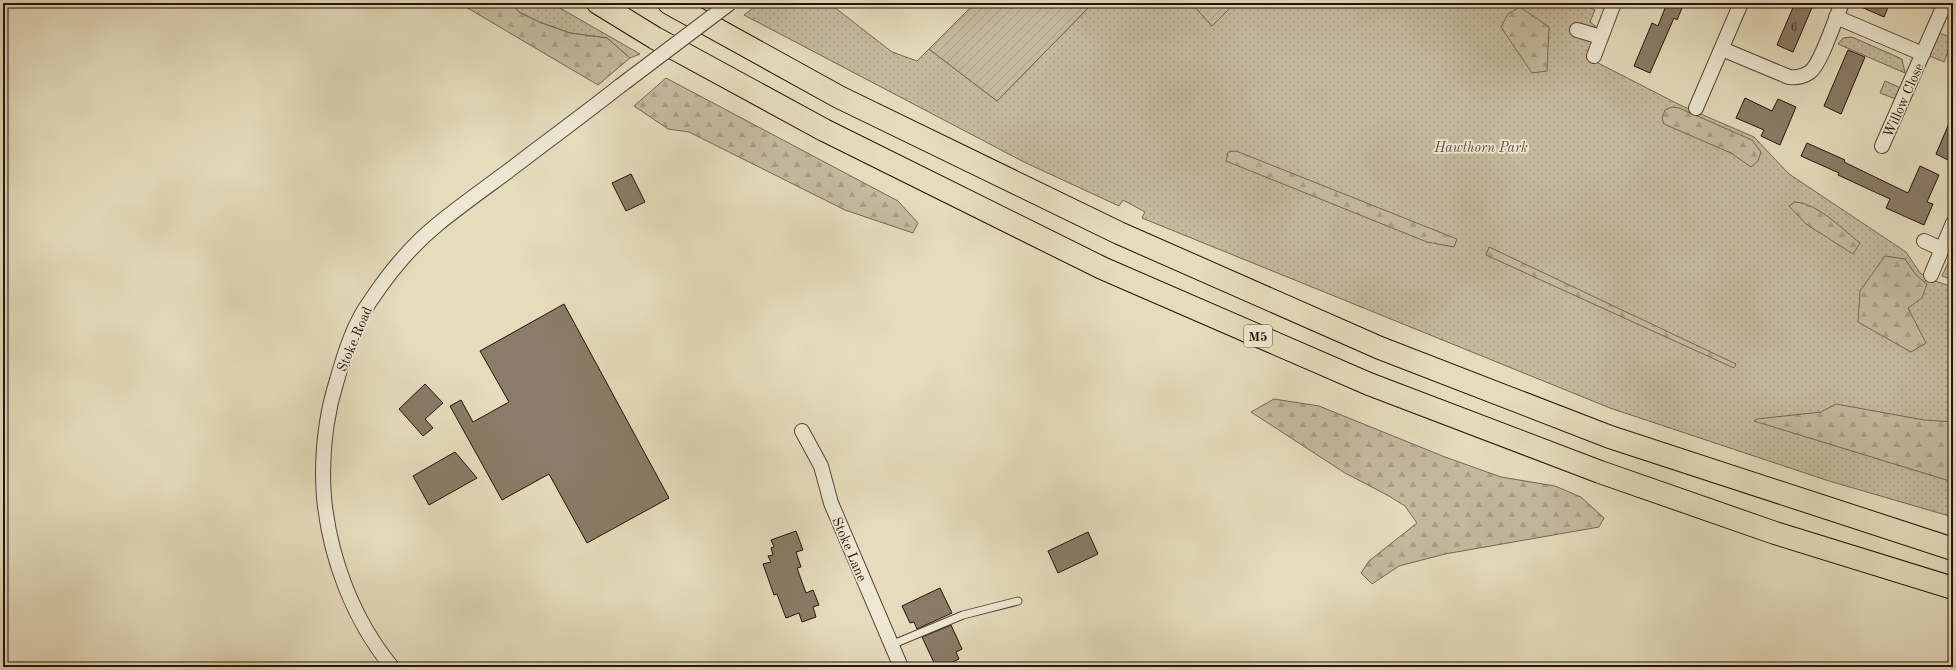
<svg xmlns="http://www.w3.org/2000/svg" width="1956" height="670" viewBox="0 0 1956 670" font-family="'Old Standard TT',serif">
<style>
.grass{fill:url(#grass-dots);stroke:#766655}
.forest{fill:url(#forest-firs);stroke:#766655}
.garden{fill:url(#garden-furrows);stroke:#766655}
.building{fill:#8a7c68;stroke:#27130c}
.lines{fill:none;stroke-linecap:round;stroke-linejoin:round}
.lane-casing{stroke:#564538;stroke-width:9}
.street-casing{stroke:#564538;stroke-width:16}
.highway-casing{stroke:#27130c;stroke-width:24}
.lane{stroke:#eee8d3;stroke-width:7}
.street{stroke:#eee8d3;stroke-width:14}
.highway{stroke:#e5dcbc;stroke-width:22}
.street-bridge-casing{stroke:#564538;stroke-width:16;stroke-linecap:butt}
.street-bridge{stroke:#eee8d3;stroke-width:14}
.labels{text-anchor:middle;stroke-width:3.5;stroke-linejoin:round;paint-order:stroke}
.number-label{font-size:12px;fill:#402d23}
.shield{fill:#eee8d3;stroke:#635348;stroke-width:1}
.shield-label{font-size:13px;font-weight:bold;fill:#27130c}
.street-label{font-size:14px;fill:#27130c;stroke:#eee8d3}
.park-label{font-size:14px;font-style:italic;fill:#5e4d3f;stroke:#eee8d3}
</style>
<defs>
<pattern id="grass-dots" width="8" height="8" patternUnits="userSpaceOnUse"><rect width="8" height="8" fill="#c5ba9e"/><path d="M2 2h.1M6 6h.1" fill="none" stroke="#a99f87" stroke-width="1.8" stroke-linecap="round"/></pattern>
<pattern id="forest-firs" width="22" height="20" patternUnits="userSpaceOnUse"><rect width="22" height="20" fill="#c5ba9e"/><path d="M5 1l3.5 6h-7zM16 11l3.5 6h-7z" fill="#a99f87"/></pattern>
<pattern id="garden-furrows" width="10" height="10" patternUnits="userSpaceOnUse"><rect width="10" height="10" fill="#c5ba9e"/><path d="M-1 1l2-2M0 10L10 0M9 11l2-2" fill="none" stroke="#a99f87"/></pattern>
</defs>
<rect width="100%" height="100%" fill="#e5dcbc"/>
<filter id="stains"><feTurbulence type="fractalNoise" baseFrequency=".005" numOctaves="4"/><feColorMatrix values="0 0 0 0 .2 0 0 0 0 .09 0 0 0 0 .02 0 0 0 .5 -.17"/></filter>
<radialGradient id="worn" r=".72"><stop offset=".6" stop-color="#630" stop-opacity="0"/><stop offset="1" stop-color="#630" stop-opacity=".3"/></radialGradient>
<path class="grass" d="M511,3H551L640,54L630,58L607,38L570,33L539,22L519,12Z
M759,3H829L892,52L917,61L929,49L997,101L1093,3H1191L1212,26L1235,3H1580L1595,10L1590,22L1608,36L1598,63L1680,105L1754,137L1789,174L1906,252L1920,273L1932,280L1953,287V517L1829,481L1610,408L1142,218L1145,212L1123,200L1119,206L1024,162L744,15Z
M1936,32L1953,38L1944,62L1925,54Z
M1852,37L1902,59L1905,73L1838,44L1843,38Z
M1885,81L1901,88L1896,99L1880,93Z
M1953,252V280L1942,276Z"/>
<path class="forest" d="M459,3H511L519,12L539,22L570,33L607,38L630,58L598,85Z
M1520,7L1549,27L1547,71L1532,73L1501,27L1508,14Z
M666,78L898,201L918,223L913,233L845,210L689,132L668,129L634,106Z
M1672,107L1679,108L1752,140L1761,152L1758,161L1751,167L1731,153L1664,124L1662,118L1665,110Z
M1236,151L1457,239L1454,247L1427,242L1226,161L1228,152Z
M1795,202C1819,204 1842,229 1860,243L1853,254L1806,224L1789,206Z
M1489,247L1736,364L1734,368L1486,255Z
M1885,256L1905,259L1916,275L1927,284L1922,298L1908,308L1926,343L1911,352L1858,322L1860,291Z
M1274,399L1319,406L1445,457L1501,477L1555,486L1581,497L1604,518L1599,527L1445,554L1399,566L1372,584L1361,573L1369,561L1417,523L1405,506L1389,496L1345,473L1251,412Z
M1836,404L1924,420L1953,422V482L1754,421L1757,419L1821,412Z"/>
<path class="garden" d="M975,3H1093L997,101L929,49Z
M1191,3H1235L1212,26Z"/>
<path class="building" d="M1667,3H1684L1677,20L1674,18L1650,73L1634,66L1652,23L1658,26Z
M1795,3H1814L1793,52L1777,45Z
M1852,3H1890L1884,17Z
M1848,50L1865,57L1841,114L1824,106Z
M1745,98L1772,111L1778,99L1796,107L1780,145L1761,136L1764,130L1736,118Z
M1953,114V153L1950,161L1936,154Z
M1807,143L1845,160L1844,162L1908,193L1920,166L1939,175L1927,202L1933,204L1924,225L1886,208L1890,199L1838,175L1839,173L1801,156Z
M631,174L645,202L626,211L612,183Z
M564,304L669,498L587,543L549,474L502,500L450,406L461,400L473,422L509,402L480,351Z
M425,384L443,403L425,419L433,428L423,436L399,409Z
M455,452L477,478L429,505L413,476Z
M796,531L803,550L796,552L801,567L797,568L806,593L813,590L819,605L813,607L816,617L802,622L799,613L786,618L777,594L774,595L763,564L771,562L768,556L773,555L771,548L774,547L771,540Z
M1088,532L1098,554L1058,573L1048,551Z
M940,588L952,613L917,629L914,622L910,623L902,606Z
M951,625L962,649L956,652L959,659L942,667H936L922,637Z"/>
<g class="lines">
<defs>
<path id="lane" d="M891,645L963,615L1018,601"/>
<path id="street" d="M1836,17L1923,54
M1577,30L1601,37
M1722,49L1789,77C1796,78 1804,76 1810,72C1821,64 1836,17 1842,3
M1594,56L1614,3
M1696,108L1741,3
M1882,146L1945,3
M1924,241L1942,249
M1931,275L1953,223
M802,431L821,466L831,503L901,667
M392,667C353,620 330,558 324,498C321,457 325,418 337,380C345,352 354,323 371,300C389,273 412,245 438,224C460,206 484,189 507,172C545,143 583,115 620,86"/>
<path id="highway" d="M598,3L655,38L824,130L1102,268L1369,384L1600,472L1775,533L1953,588
M669,3L839,97L1119,233L1380,348L1610,437L1953,549"/>
</defs>
<use href="#lane" class="lane-casing"/>
<use href="#street" class="street-casing"/>
<use href="#highway" class="highway-casing"/>
<use href="#lane" class="lane"/>
<use href="#street" class="street"/>
<use href="#highway" class="highway"/>
<defs>
<path id="street-bridge" d="M620,86L730,3"/>
</defs>
<use href="#street-bridge" class="street-bridge-casing"/>
<use href="#street-bridge" class="street-bridge"/>
</g>
<g class="labels">
<g class="number-label">
<text x="1794" y="31">6</text>
</g>
<rect class="shield" x="1244" y="325" width="28" height="22" rx="3"/>
<g class="shield-label">
<text x="1258" y="341">M5</text>
</g>
<g class="street-label">
<text transform="translate(1903 100) rotate(-66)" y="5">Willow Close</text>
<text transform="translate(354 339) rotate(-67)" y="5">Stoke Road</text>
<text transform="translate(850 549) rotate(67)" y="5">Stoke Lane</text>
</g>
<g class="park-label">
<text x="1481" y="152">Hawthorn Park</text>
</g>
</g>
<rect width="1956" height="670" fill="none" stroke="#e5dcbc" stroke-width="16"/>
<rect x="4" y="4" width="1948" height="662" fill="none" stroke="#27130c" stroke-width="2"/>
<rect x="8" y="8" width="1940" height="654" fill="none" stroke="#27130c"/>
<rect width="100%" height="100%" filter="url(#stains)"/>
<rect width="100%" height="100%" fill="url(#worn)"/>
</svg>
